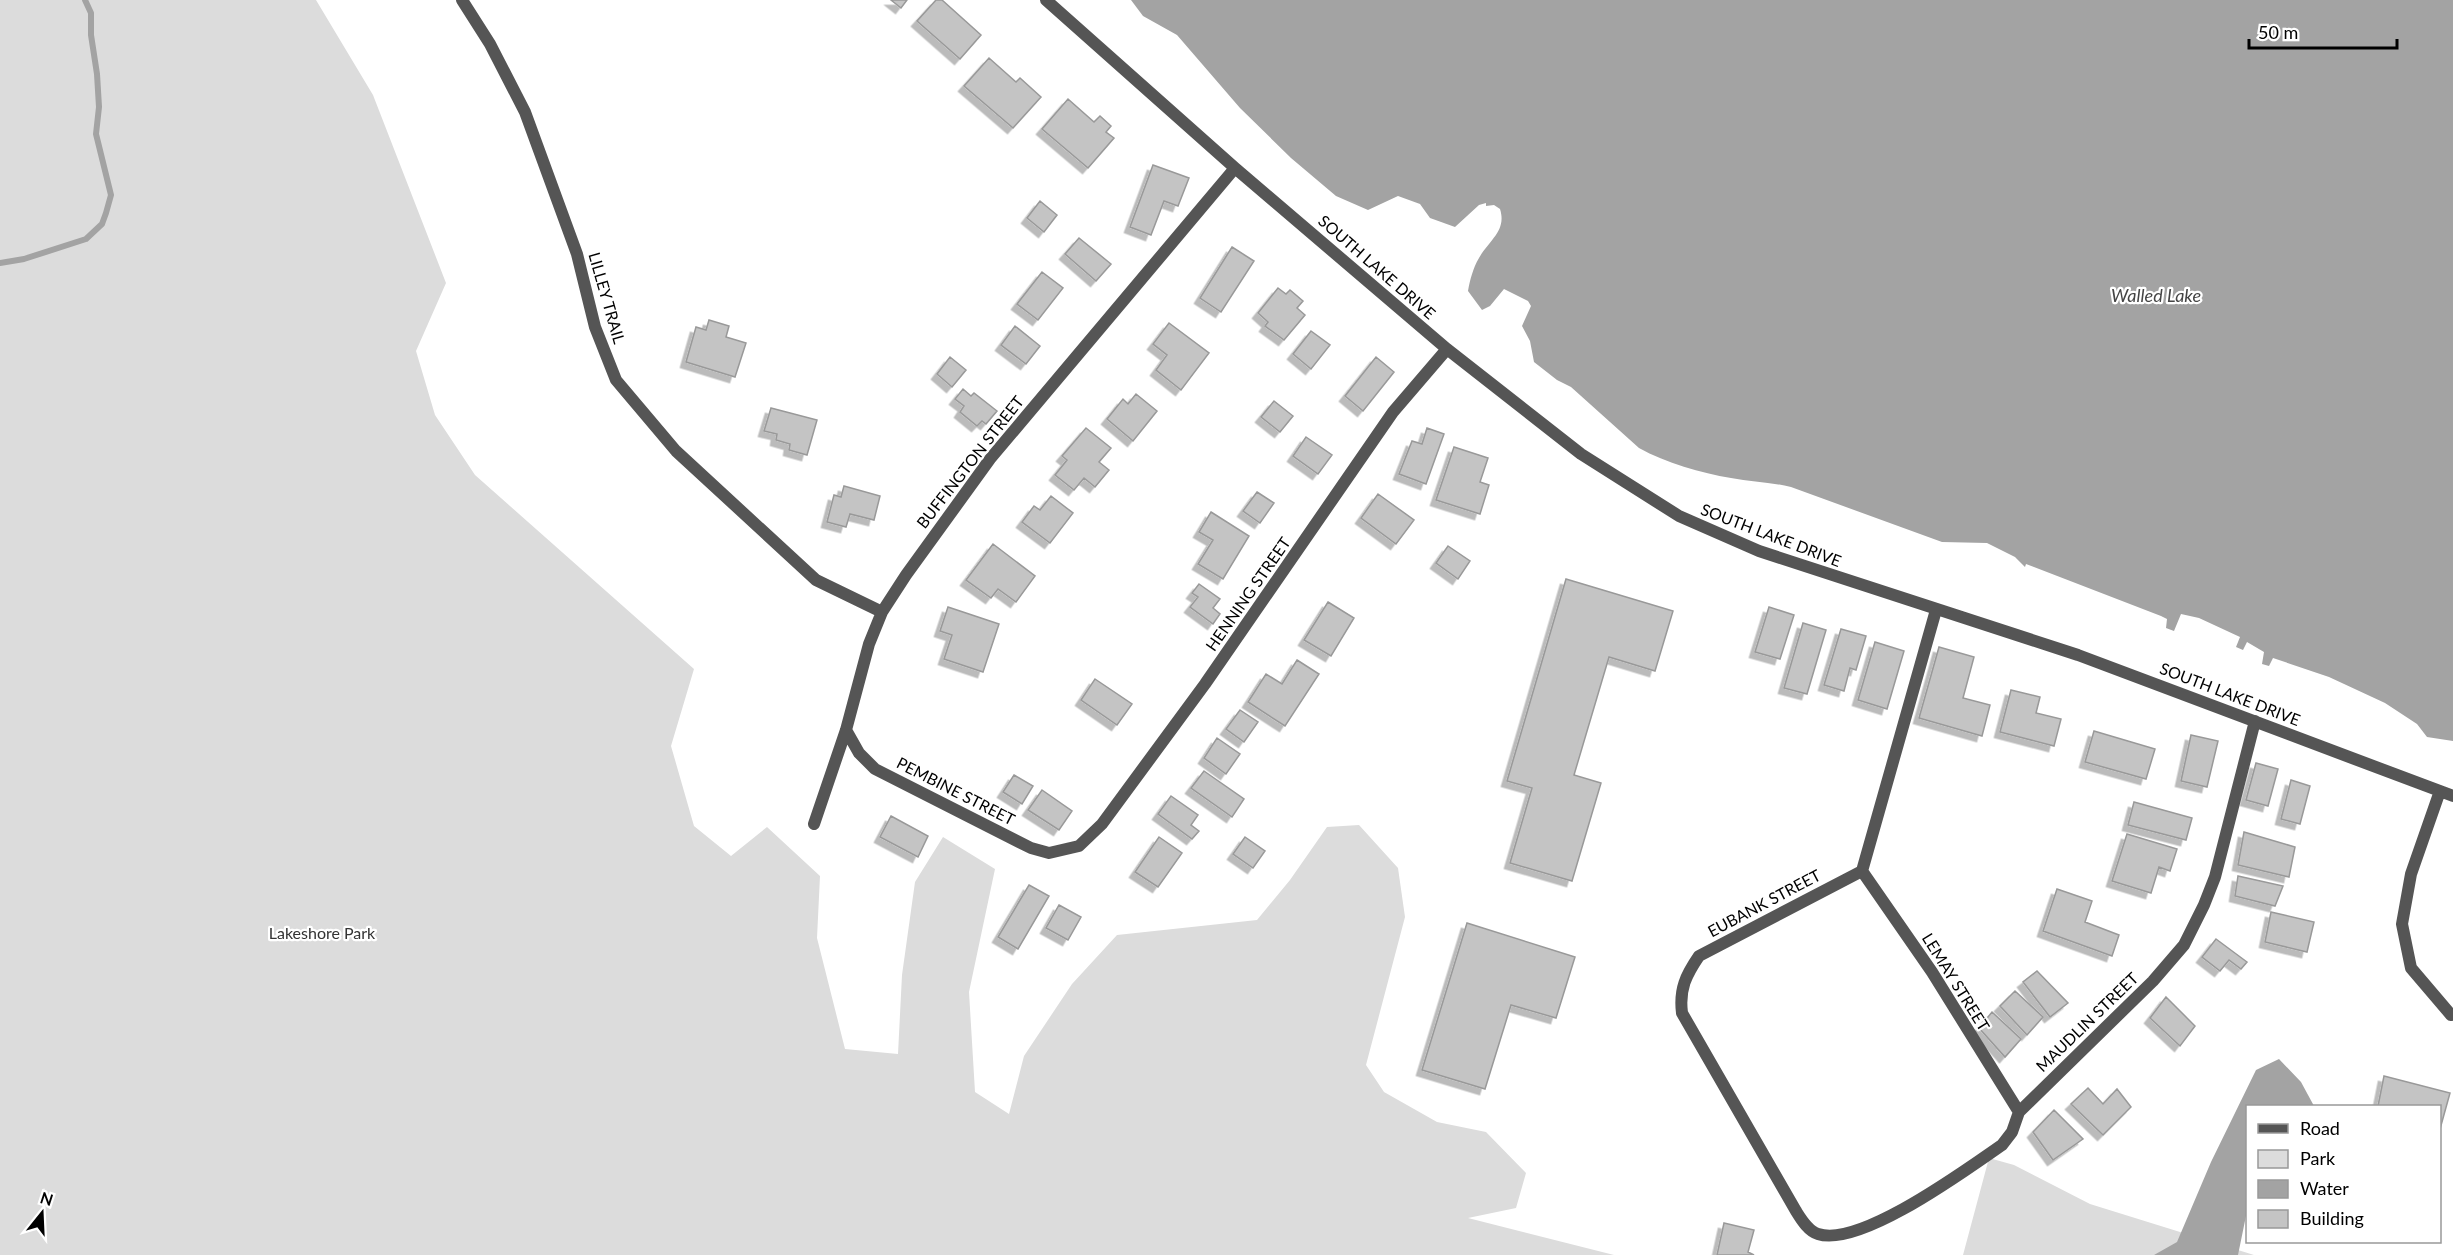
<svg xmlns="http://www.w3.org/2000/svg" width="2453" height="1255" viewBox="0 0 2453 1255" font-family="Lato,sans-serif">
<style>
.green{fill:#dcdcdc}
.water{fill:#a3a3a3}
.lines{fill:none;stroke-linecap:round;stroke-linejoin:round}
.stream{stroke:#a3a3a3;stroke-width:6}
.building{fill:#c4c4c4;stroke:#999;stroke-width:1.5;filter:url(#shadow)}
.street{stroke:#555;stroke-width:12}
.labels{text-anchor:middle;stroke-width:4.5;stroke-linejoin:round;paint-order:stroke}
.street-label{font-size:16px;fill:#000;stroke:#fff}
.park-label{font-size:16px;fill:#333;stroke:#fff}
.water-label{font-size:18px;font-style:italic;fill:#444;stroke:#fff}
</style>
<defs>
<filter id="shadow"><feDropShadow dx="-5.5" dy="5.5" stdDeviation="0" flood-color="#0004"/></filter>
</defs>
<rect width="100%" height="100%" fill="#fff"/>
<path class="green" d="M0,0H316L373,95L446,283L416,351L435,415L475,475L694,669L671,746L694,826L731,856L767,827L820,876L817,938L845,1049L898,1054L902,975L915,882L943,837L995,869L969,992L975,1092L1009,1114L1024,1056L1072,984L1117,935L1257,920L1290,880L1327,827L1359,825L1398,868L1405,917L1366,1065L1384,1092L1437,1122L1486,1132L1526,1173L1516,1208L1468,1218L1614,1255H0Z
M1989,1158L2014,1165L2090,1204L2254,1255H1963Z"/>
<path class="water" d="M1131,0H2453V741L2427,737L2417,724L2385,703L2329,677L2273,658L2269,666L2262,664L2264,652L2247,642L2243,650L2236,647L2240,637L2199,618L2181,614L2174,631L2166,628L2167,619L2161,616L2026,564L2025,567L2015,557L1987,543L1942,542L1791,487C1771,482 1751,482 1731,478C1701,473 1666,463 1639,448L1571,387L1557,380L1534,362L1530,341L1522,326L1531,306L1528,301L1504,289L1490,306L1482,310L1468,291C1470,280 1473,268 1479,258C1489,240 1507,231 1500,209L1494,205L1486,206V203L1479,205L1455,227L1430,218L1420,204L1398,196L1368,210L1336,196L1291,158L1240,108L1177,35L1143,16Z
M2279,1059L2301,1082L2314,1106H2248L2247,1211L2238,1255H2154L2177,1242L2211,1162L2256,1070Z"/>
<g class="lines">
<path class="stream" d="M0,263L24,259L86,239L102,224L106,213L111,195L96,134L99,107L97,74L91,35V13L85,0"/>
</g>
<path class="building" d="M891,0H907L901,8Z
M936,0H942L981,35L960,59L917,21Z
M989,58L1016,82L1020,78L1041,97L1013,128L964,86Z
M1068,99L1094,122L1100,116L1111,126L1106,132L1114,138L1088,168L1042,129Z
M1153,165L1189,178L1178,206L1164,201L1151,235L1130,227Z
M1040,201L1057,215L1044,232L1027,218Z
M1079,238L1111,264L1096,281L1065,254Z
M1232,247L1254,261L1221,312L1200,298Z
M1042,272L1063,288L1038,320L1017,304Z
M1278,288L1286,294L1290,290L1303,301L1297,308L1305,315L1284,340L1265,326L1268,322L1258,313Z
M709,320L729,326L726,337L746,343L735,377L686,362L696,327L706,330Z
M1169,323L1209,353L1181,390L1156,370L1167,355L1153,344Z
M1015,326L1040,346L1026,364L1001,345Z
M1311,331L1330,345L1311,369L1293,354Z
M950,357L966,370L952,387L937,374Z
M1376,357L1394,372L1363,411L1345,396Z
M963,389L971,396L974,393L997,411L986,424L982,421L977,426L960,412L964,406L955,399Z
M1136,394L1157,411L1133,441L1107,419L1123,399L1128,404Z
M1274,401L1293,416L1280,432L1261,417Z
M771,408L817,420L807,455L789,450L790,444L776,440L777,434L764,431Z
M1086,428L1111,448L1099,462L1109,470L1095,487L1084,478L1074,490L1055,475L1067,460L1062,456Z
M1427,428L1444,434L1426,484L1399,474L1412,441L1422,444Z
M1306,437L1332,455L1318,474L1293,456Z
M1454,447L1488,458L1480,482L1489,485L1480,514L1436,500Z
M844,486L880,496L874,520L850,514L846,527L827,522L834,495L841,497Z
M1257,492L1274,503L1260,523L1243,511Z
M1378,494L1414,520L1396,544L1361,518Z
M1051,496L1073,513L1050,543L1022,522L1034,506L1040,510Z
M1211,512L1249,536L1223,579L1198,564L1213,540L1199,532Z
M993,544L1035,576L1016,602L998,589L991,598L966,580Z
M1448,546L1470,561L1458,579L1436,563Z
M1566,579L1673,611L1655,671L1609,657L1574,775L1601,783L1572,881L1510,863L1532,788L1507,781Z
M1199,584L1220,599L1213,608L1220,614L1213,624L1190,607L1198,597L1192,593Z
M1328,602L1354,618L1331,656L1304,640Z
M948,607L999,624L983,672L944,659L952,635L940,631Z
M1769,607L1794,615L1780,659L1755,652Z
M1803,623L1826,630L1807,694L1784,688Z
M1841,629L1866,636L1856,670L1850,668L1844,691L1824,685Z
M1875,642L1904,651L1887,709L1858,700Z
M1939,647L1974,657L1963,698L1990,705L1982,736L1919,718Z
M1297,660L1319,674L1285,726L1248,702L1266,674L1282,684Z
M1095,679L1132,704L1117,725L1081,700Z
M2011,690L2040,697L2036,713L2061,719L2054,746L2000,732Z
M1240,710L1258,722L1244,742L1226,729Z
M2094,731L2155,749L2146,779L2085,762Z
M2191,735L2218,741L2207,787L2181,781Z
M1217,738L1240,754L1226,774L1204,758Z
M2256,763L2278,769L2268,806L2246,800Z
M1204,771L1244,799L1232,817L1191,788Z
M1014,775L1033,786L1022,804L1003,792Z
M2291,780L2310,786L2300,824L2281,819Z
M1042,790L1072,811L1059,830L1028,810Z
M1171,796L1198,815L1191,825L1199,831L1192,839L1158,814Z
M2134,802L2192,818L2186,840L2128,825Z
M891,816L928,836L918,857L880,837Z
M2244,832L2295,847L2289,877L2238,865Z
M2127,834L2177,849L2170,871L2159,867L2151,893L2112,881Z
M1159,837L1182,853L1158,887L1135,872Z
M1245,837L1265,851L1253,868L1233,854Z
M2238,876L2283,886L2275,906L2235,896Z
M1029,885L1049,896L1018,949L998,937Z
M2057,889L2092,901L2085,922L2119,935L2112,956L2043,931Z
M1059,905L1081,917L1068,940L1046,928Z
M2271,912L2314,922L2307,952L2265,942Z
M1467,923L1575,957L1556,1018L1511,1005L1485,1089L1422,1070Z
M2216,939L2247,962L2241,969L2229,960L2220,971L2202,957Z
M2037,971L2068,1003L2050,1017L2023,982Z
M2015,991L2043,1017L2027,1035L2000,1006Z
M2166,997L2195,1026L2180,1046L2150,1018Z
M1992,1012L2021,1039L2005,1057L1979,1028Z
M2384,1076L2450,1093L2440,1129V1106H2378Z
M2088,1088L2103,1104L2117,1089L2131,1107L2103,1135L2071,1104Z
M2054,1110L2083,1139L2053,1160L2033,1132Z
M1724,1223L1754,1230L1748,1252L1754,1255H1717Z"/>
<g class="lines">
<path class="street" d="M462,0L490,44L525,112L577,254L595,327L616,380L676,451L816,580L882,612
M1046,0L1235,168L1447,349L1581,454L1679,516L1759,551L2078,655L2453,796
M1936,610L1862,871L1699,956C1686,975 1679,989 1682,1013L1796,1211C1801,1219 1808,1231 1818,1234C1860,1248 1967,1169 2002,1145L2012,1132L2019,1112L2153,981L2184,945L2204,905L2215,877L2255,721
M846,730L859,753L875,769L1031,848L1049,853L1079,846L1102,824L1205,684L1393,412L1447,349
M2440,791L2411,874L2402,924L2411,968L2451,1015
M814,824L846,730L869,644L882,612L906,575L990,459L1235,168
M1862,871L1932,972L2019,1112"/>
</g>
<g class="labels">
<g class="street-label">
<text transform="translate(1377 267) rotate(41)" y="6">SOUTH LAKE DRIVE</text>
<text transform="translate(607 298) rotate(74)" y="6">LILLEY TRAIL</text>
<text transform="translate(970 462) rotate(-52)" y="6">BUFFINGTON STREET</text>
<text transform="translate(1771 535) rotate(21)" y="6">SOUTH LAKE DRIVE</text>
<text transform="translate(1248 594) rotate(-55)" y="6">HENNING STREET</text>
<text transform="translate(2230 694) rotate(21)" y="6">SOUTH LAKE DRIVE</text>
<text transform="translate(956 791) rotate(27)" y="6">PEMBINE STREET</text>
<text transform="translate(1764 903) rotate(-28)" y="6">EUBANK STREET</text>
<text transform="translate(1956 982) rotate(58)" y="6">LEMAY STREET</text>
<text transform="translate(2087 1022) rotate(-44)" y="6">MAUDLIN STREET</text>
</g>
<g class="park-label">
<text x="322" y="939">Lakeshore Park</text>
</g>
<g class="water-label">
<text x="2156" y="302">Walled Lake</text>
</g>
</g>
<rect x="2246" y="1105" width="195" height="138" fill="#ffffff" stroke="#999999" stroke-width="1.5"/>
<rect x="2258" y="1124" width="30" height="9" fill="#555555" stroke="#999999" stroke-width="1.5"/>
<text x="2300" y="1135" font-size="18" fill="#000000">Road</text>
<rect x="2258" y="1150" width="30" height="18" fill="#dcdcdc" stroke="#999999" stroke-width="1.5"/>
<text x="2300" y="1165" font-size="18" fill="#000000">Park</text>
<rect x="2258" y="1180" width="30" height="18" fill="#a3a3a3" stroke="#999999" stroke-width="1.5"/>
<text x="2300" y="1195" font-size="18" fill="#000000">Water</text>
<rect x="2258" y="1210" width="30" height="18" fill="#c4c4c4" stroke="#999999" stroke-width="1.5"/>
<text x="2300" y="1225" font-size="18" fill="#000000">Building</text>
<g transform="translate(42 1213) rotate(18)" stroke="#ffffff" stroke-width="4.5" paint-order="stroke">
<path d="M0-4.5L10 22L0 15L-10 22Z" fill="#000000"/>
<text y="-9" font-size="16" font-weight="bold" text-anchor="middle" fill="#000000">N</text>
</g>
<path d="M2249 39v9h148v-9" fill="none" stroke="#000000" stroke-width="3"/>
<text x="2258" y="39" font-size="18" fill="#000000" stroke="#ffffff" stroke-width="4.5" paint-order="stroke">50 m</text>
</svg>
